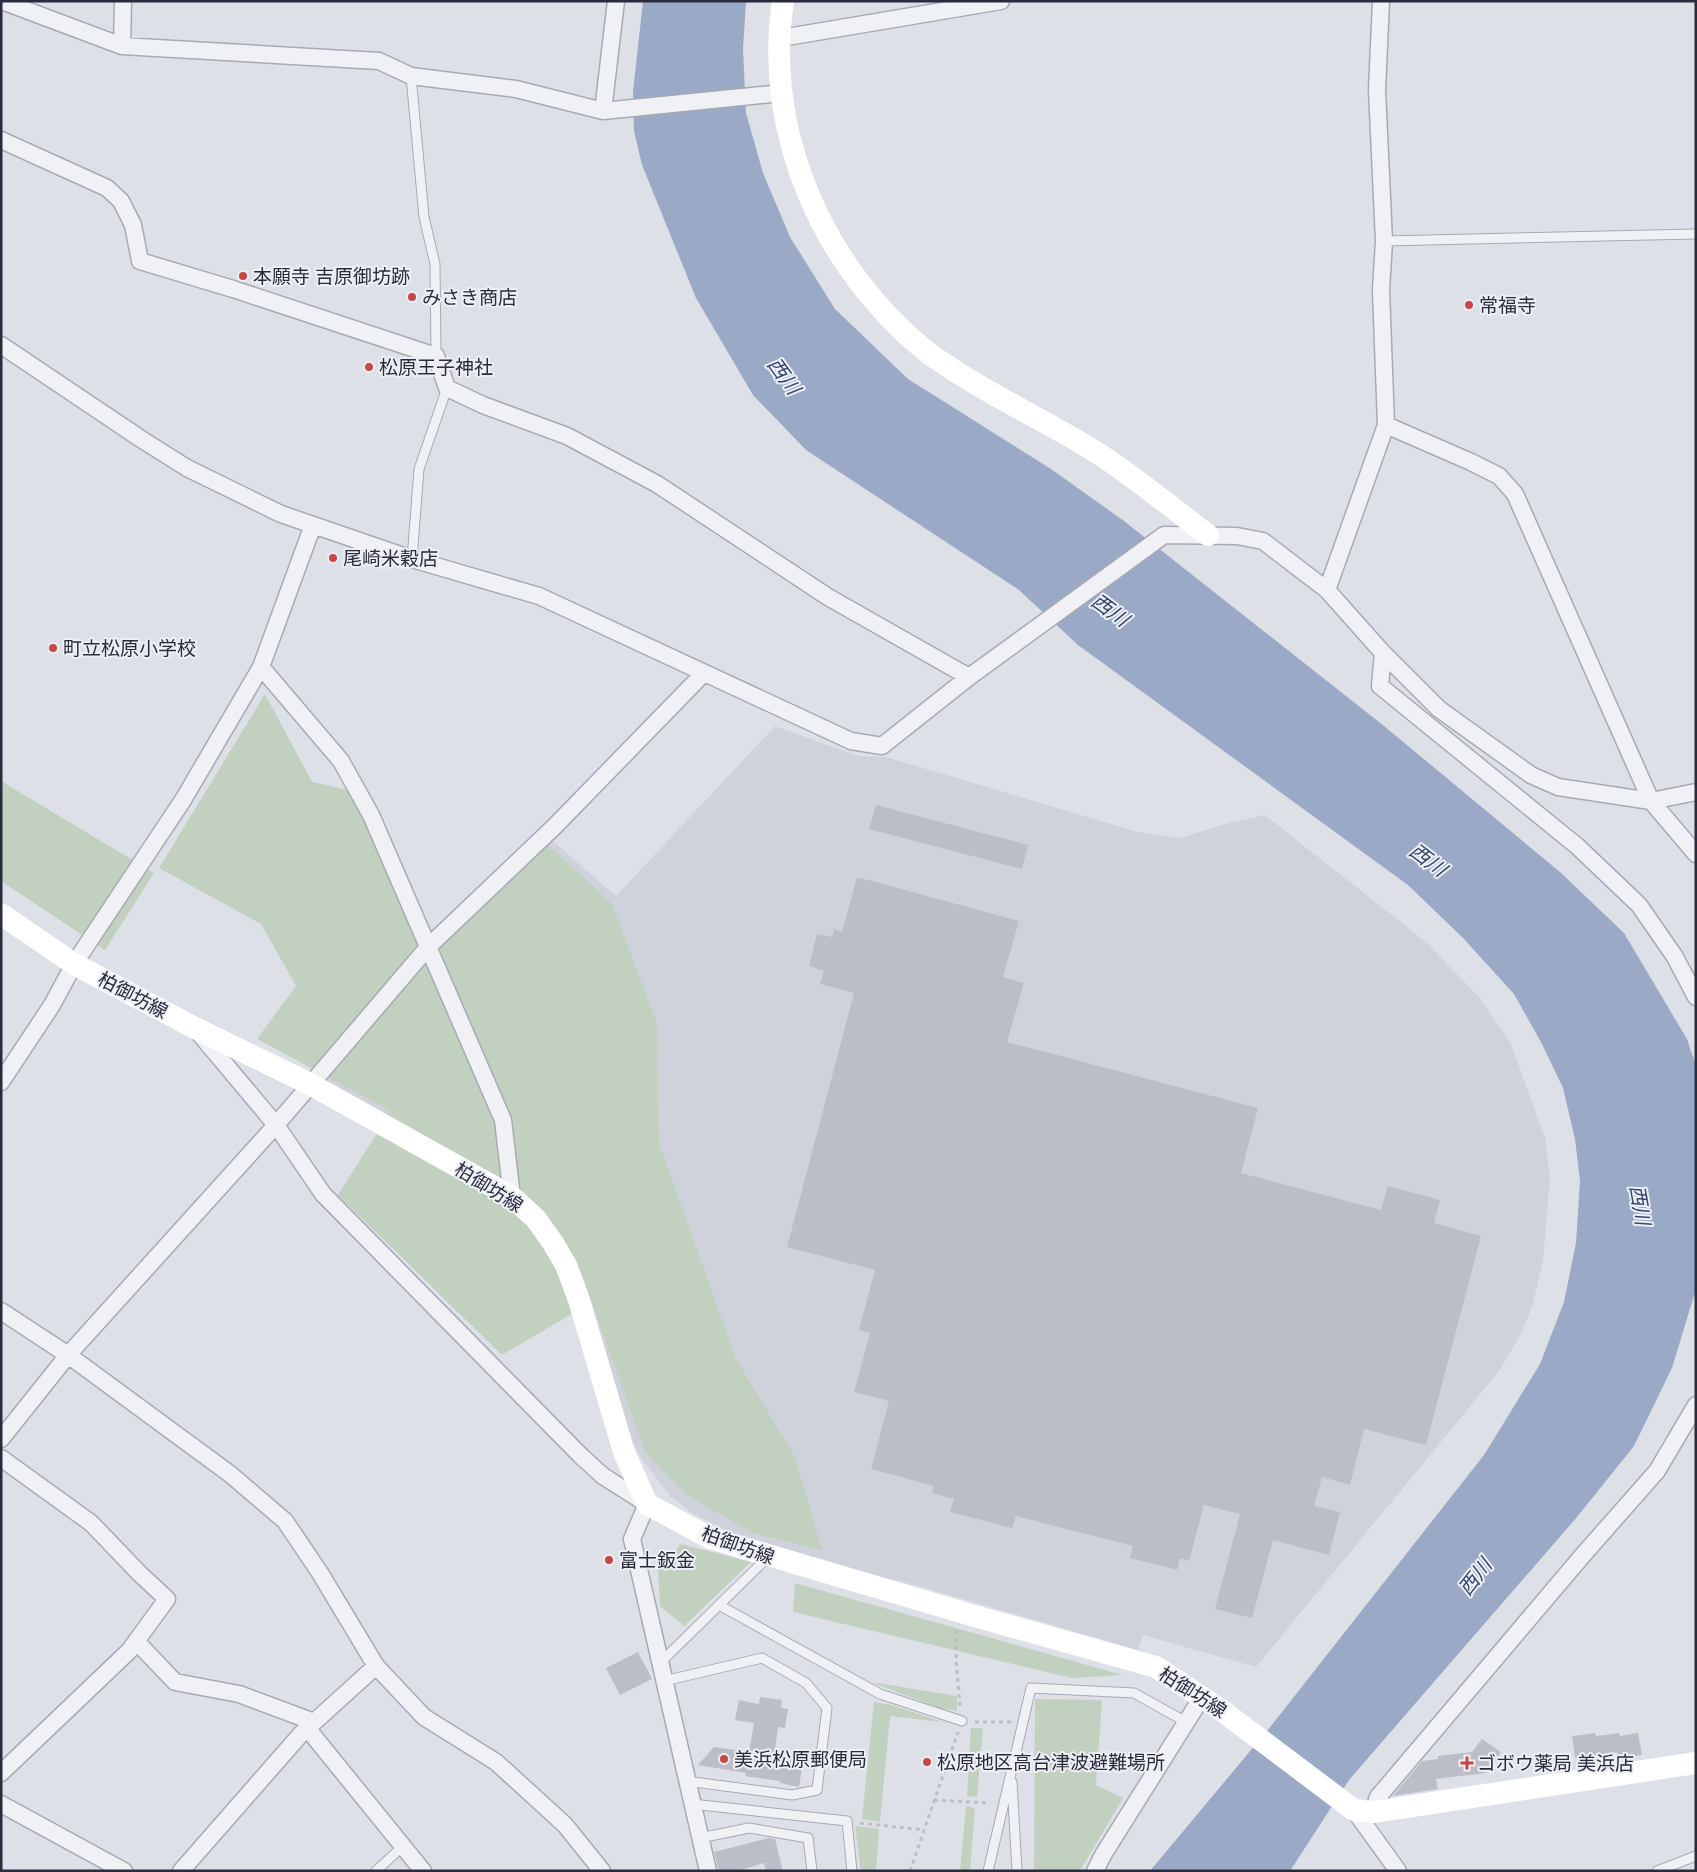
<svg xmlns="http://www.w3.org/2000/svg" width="1697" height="1872" viewBox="0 0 1697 1872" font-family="Mulish,'Noto Sans JP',sans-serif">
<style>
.built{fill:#d0d2db}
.green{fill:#c1d0bf}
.water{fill:#9aa9c5}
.building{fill:#bbbec9}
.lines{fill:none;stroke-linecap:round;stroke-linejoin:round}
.lane-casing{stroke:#a7aab4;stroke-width:11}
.street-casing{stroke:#a7aab4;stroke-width:19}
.path{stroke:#bcbec5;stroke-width:3;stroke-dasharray:4 4;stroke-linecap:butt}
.lane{stroke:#f0f1f5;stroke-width:9}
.street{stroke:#f0f1f5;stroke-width:16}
.secondary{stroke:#fff;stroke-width:22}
.poi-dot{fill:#c74747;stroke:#edeff4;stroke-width:2}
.labels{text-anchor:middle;stroke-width:4;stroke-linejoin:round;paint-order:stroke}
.poi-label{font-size:19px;fill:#282c3d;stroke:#edeff4;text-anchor:start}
.street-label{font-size:19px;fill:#282c3d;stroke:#edeff4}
.water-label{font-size:20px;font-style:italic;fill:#34456e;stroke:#edeff4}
</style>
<rect width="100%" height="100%" fill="#dee0e7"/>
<path class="built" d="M775,726L858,756L886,757L1138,832L1180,838L1229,823L1265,815L1426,942L1480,998L1511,1044L1545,1138L1550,1177L1543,1261L1532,1307L1521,1334L1499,1371L1256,1667L1143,1635L1138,1650L925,1588L776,1549L727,1531L692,1513L670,1496L642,1459L623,1427L586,1293L319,1080L552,840L616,896Z"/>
<path class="green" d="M265,694L312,782L353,791L426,960L546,843L612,904L657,1024L659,1143L736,1359L795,1457L822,1550L753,1533L687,1495L645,1452L592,1302L502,1355L338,1195L391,1111L257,1039L296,986L261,924L159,868Z
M1,781L154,873L105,950L1,881Z
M681,1544L751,1562L684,1626L660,1606L658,1570Z
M795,1583L1123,1675L1072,1678L793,1612Z
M871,1682L957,1696V1711L942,1709Z
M1035,1699L1102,1700L1096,1785L1123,1798L1080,1871H1034Z
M874,1702L892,1705L942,1722L890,1716L880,1822L862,1819Z
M971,1728H983L977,1797L967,1796Z
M966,1806L975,1808L970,1871H960Z
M855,1826L879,1829L876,1871H861Z"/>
<path class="water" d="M643,1H746L743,49L746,113L763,173L790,237L835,309L908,379L1051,469L1124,521L1384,726L1560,872L1624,933L1687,1039L1696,1066V1289L1672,1368L1634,1446L1577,1517L1349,1780L1290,1871H1150L1271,1726L1484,1455L1540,1364L1564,1302L1576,1243L1580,1181L1575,1139L1563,1088L1542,1044L1514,994L1463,938L1408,885L1078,645L1019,590L806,450L753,395L696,298L642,165L634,131L633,92Z"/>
<path class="building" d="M876,805L1028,845L1022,869L869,829Z
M857,877L1019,921L1003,977L1024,983L1007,1042L1258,1108L1241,1173L1381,1210L1388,1186L1440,1200L1434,1223L1481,1236L1426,1445L1364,1429L1350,1485L1322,1477L1314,1506L1340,1512L1329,1555L1273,1540L1252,1618L1215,1609L1240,1514L1204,1505L1189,1561L1180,1558L1177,1570L1130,1558L1133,1546L1016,1516L1012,1528L950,1512L954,1499L932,1493L934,1486L871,1469L889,1401L854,1392L870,1333L859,1330L875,1270L787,1247L854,993L820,984L824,971L809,966L817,934L832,937L834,929L842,932Z
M638,1652L652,1679L620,1695L606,1668Z
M760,1697L782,1700L781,1708L788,1709L785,1728L778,1727L774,1756L803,1761L799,1787L780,1783V1781L745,1776L746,1773L698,1765L714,1747L749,1752L754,1723L735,1720L739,1700L759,1704Z
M1595,1733L1596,1736L1619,1733L1620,1736L1638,1733L1642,1755L1618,1758L1617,1752L1575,1758L1572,1736Z
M1482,1739L1501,1752L1486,1773L1436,1779L1438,1789L1393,1796L1422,1761L1438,1759V1756L1472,1752Z
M769,1838L775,1839L783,1871H766L764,1863L737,1871H719L714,1852Z"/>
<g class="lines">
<defs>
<path id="lane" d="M411,76L424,217L435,264L436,356
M1384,241L1696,234
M412,559L419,469L447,388
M719,1605L880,1694L962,1721
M660,1663L768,1557
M664,1681L762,1658L806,1683L827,1708L817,1790L792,1795L686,1781
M1012,1782L1017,1871
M692,1804L847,1821L852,1871
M700,1838L749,1828L808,1838L812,1871
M376,1871L403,1846
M988,1871L1031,1688L1134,1693L1186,1722
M1657,1871L1696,1856"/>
<path id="street" d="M2,1L122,46L379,61L411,76L516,89L603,111L782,93
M781,38L1001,1
M122,46L123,1
M603,111L616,1
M1,140L107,188L121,201L133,225L140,261L233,289L436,356L447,388L483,405L567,436L657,484L828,597L969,677
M1,345L141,439L187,468L281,514L412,559L539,596L851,741L882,746L969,677L1164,535L1237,536L1263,541L1327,590L1383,653L1439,709L1531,775L1558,787L1651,801L1696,792
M1386,425L1471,462L1499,476L1515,494L1651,801L1696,854
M1327,590L1386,425L1381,290L1384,241L1377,90L1381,1
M1383,653L1380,686L1577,846L1639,905L1675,957L1696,997
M261,667L341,761L371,815L503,1120L512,1197
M198,1032L276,1125L323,1194L581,1456L603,1476L647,1504L632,1539L708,1871
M1,1082L52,1005L74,964L183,800L261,667L313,525
M1,1311L68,1355L230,1474L285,1521L320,1573L376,1666L424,1717L496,1762L565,1825L602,1871
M1,1439L68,1355L276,1125L429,946L555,826L704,673
M1,1458L91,1523L140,1574L167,1599L129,1651L1,1773
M136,1641L175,1682L239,1694L314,1722
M307,1728L423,1871
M1,1804L124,1871
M1354,1810L1398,1871
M1373,1812L1378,1797L1583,1555L1657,1471L1696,1405
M181,1871L301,1734L376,1666
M1095,1871L1103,1855L1202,1697"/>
</defs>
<use href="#lane" class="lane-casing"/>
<use href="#street" class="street-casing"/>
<path class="path" d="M957,1630L956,1659L960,1706
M975,1722H1011
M934,1800L990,1803
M860,1823L924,1830
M910,1871L958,1732"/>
<use href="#lane" class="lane"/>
<use href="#street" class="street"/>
<path class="secondary" d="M783,1C763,134 824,269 927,352C935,359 946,364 955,371C1001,401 1052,424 1099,454C1136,478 1172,508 1208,535
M1,914L74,964L195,1028L310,1084L512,1197L536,1219L553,1243L566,1265L579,1300L624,1452L647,1504L710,1538L971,1615L1156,1667L1221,1710L1354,1810L1373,1812L1696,1763"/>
</g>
<g class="poi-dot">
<circle cx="243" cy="276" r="5"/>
<circle cx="412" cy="297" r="5"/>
<circle cx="1469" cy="305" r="5"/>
<circle cx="369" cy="367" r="5"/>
<circle cx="333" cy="558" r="5"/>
<circle cx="53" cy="648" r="5"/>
<circle cx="609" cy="1560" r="5"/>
<circle cx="724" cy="1759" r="5"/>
<circle cx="927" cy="1762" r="5"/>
<path d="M1464.5 1755.5h5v5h5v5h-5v5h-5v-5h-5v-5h5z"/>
</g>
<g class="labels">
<g class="poi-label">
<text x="253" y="283">本願寺 吉原御坊跡</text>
<text x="422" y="304">みさき商店</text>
<text x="1479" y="312">常福寺</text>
<text x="379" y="374">松原王子神社</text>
<text x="343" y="565">尾崎米穀店</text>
<text x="63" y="655">町立松原小学校</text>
<text x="619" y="1567">富士鈑金</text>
<text x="734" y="1766">美浜松原郵便局</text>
<text x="937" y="1769">松原地区高台津波避難場所</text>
<text x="1477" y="1770">ゴボウ薬局 美浜店</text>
</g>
<g class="street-label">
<text transform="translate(133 995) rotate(28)" y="7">柏御坊線</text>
<text transform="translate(489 1187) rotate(32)" y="7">柏御坊線</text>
<text transform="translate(738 1545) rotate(20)" y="7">柏御坊線</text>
<text transform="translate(1193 1692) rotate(33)" y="7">柏御坊線</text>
</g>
<g class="water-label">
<text transform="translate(784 376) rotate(54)" y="7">西川</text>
<text transform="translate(1110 610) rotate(36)" y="7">西川</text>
<text transform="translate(1428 860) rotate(37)" y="7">西川</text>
<text transform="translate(1640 1205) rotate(80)" y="7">西川</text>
<text transform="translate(1475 1577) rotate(-52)" y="7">西川</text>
</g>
</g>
<rect width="1697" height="1872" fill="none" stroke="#282c3d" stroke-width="5"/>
</svg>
